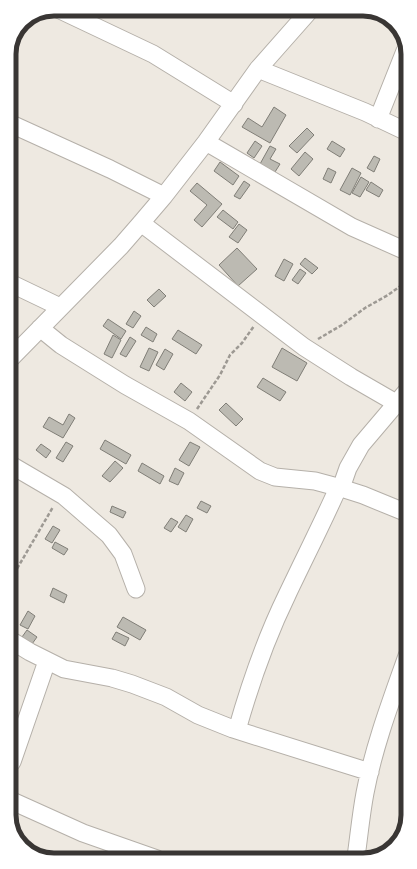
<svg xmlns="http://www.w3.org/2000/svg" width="417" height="869" viewBox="0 0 417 869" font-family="'Noto Serif',serif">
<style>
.building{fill:#bcbab2;stroke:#807e77}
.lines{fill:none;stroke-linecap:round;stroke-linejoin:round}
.minor-casing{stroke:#b5b0a9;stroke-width:19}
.path{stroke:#9d9993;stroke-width:2.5;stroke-dasharray:4 2;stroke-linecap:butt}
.minor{stroke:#fff;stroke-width:17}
.rim{fill:none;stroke:#393634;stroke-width:5}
</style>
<rect width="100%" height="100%" fill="#eee9e1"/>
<path class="building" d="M274,107L286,115L270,143L242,127L248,118L262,127Z
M307,128L314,135L297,153L289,146Z
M255,141L262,146L254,158L247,153Z
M332,141L345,149L340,157L327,149Z
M270,146L276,149L270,159L280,164L275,172L260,164Z
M305,152L313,159L299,176L291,169Z
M374,156L380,159L374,172L367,168Z
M220,162L239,176L233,185L214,171Z
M328,168L336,172L331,183L323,179Z
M352,168L361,173L350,195L340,190Z
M405,169V180L400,176Z
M361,177L369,182L360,197L352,193Z
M244,181L250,185L240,199L234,196Z
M371,182L383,190L379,197L366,190Z
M197,183L222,204L202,227L194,220L207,205L190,191Z
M223,210L238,222L233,229L217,217Z
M239,224L247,230L238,243L229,237Z
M237,248L257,269L238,286L219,265Z
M305,258L318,268L312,274L300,264Z
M284,259L293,264L284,281L275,276Z
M300,269L306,273L298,284L292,280Z
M159,289L166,296L154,307L147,300Z
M134,311L141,316L133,328L126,324Z
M108,319L126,331L121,339L103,326Z
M146,327L157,334L153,342L141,335Z
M178,330L202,345L196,354L172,339Z
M113,335L121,340L112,358L104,354Z
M130,337L136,341L126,357L120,354Z
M149,348L158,352L149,371L140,367Z
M282,348L307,363L297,381L272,367Z
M165,349L173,354L164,370L156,365Z
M263,378L286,392L280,401L257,387Z
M181,383L192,392L185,401L174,392Z
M226,403L243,419L236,426L219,410Z
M69,414L75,418L63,438L43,427L49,417L63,425Z
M105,440L131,455L126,464L100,449Z
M66,442L73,446L63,462L56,458Z
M190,442L200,447L189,466L179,460Z
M41,444L51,451L46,458L36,450Z
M115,461L123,468L110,482L102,476Z
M142,463L164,476L160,484L138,471Z
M175,468L184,473L178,485L169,481Z
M201,501L211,506L207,513L197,508Z
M112,506L126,512L123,518L110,512Z
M186,515L193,519L186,532L178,527Z
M171,518L178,522L171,532L164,528Z
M53,526L60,530L52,543L45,539Z
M55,542L68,549L64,555L52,548Z
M53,588L67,595L64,603L50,596Z
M28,611L35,616L28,629L20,625Z
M123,617L146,630L140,640L117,627Z
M27,630L37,637L32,644L22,637Z
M116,632L129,638L125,646L112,639Z"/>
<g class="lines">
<defs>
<path id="minor" d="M58,9L153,54L234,104
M258,69L365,112L405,131
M378,119L405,51
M9,123L110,169L164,196
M206,142L352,227L406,251
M141,223L304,347L351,377L396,403
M10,283L60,307
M40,328L61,345L125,385L189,421L260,471L275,477L315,481L341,488L363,495L407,513
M10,359L121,246L141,223L164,196L206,142L258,69L311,9
M11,465L64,496L109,535L123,554L136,589
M341,488L348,468L361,445L406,392
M12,641L30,652L64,669L112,678L132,684L166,697L198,715L233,729L370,772
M237,730C250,684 266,638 287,595C304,559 322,524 338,488
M12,762L47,661
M12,801L83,833L157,859
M356,857C359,836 361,814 365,793C374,746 391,701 407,656"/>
</defs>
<use href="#minor" class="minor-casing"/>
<path class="path" d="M318,339L342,325L365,308L388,295L406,282
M197,409L220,375L230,355L242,343L254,326
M11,579L53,507"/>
<use href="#minor" class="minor"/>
</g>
<path d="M0 0H417V869H0ZM54 16H363A38 38 0 0 1 401 54V815A38 38 0 0 1 363 853H54A38 38 0 0 1 16 815V54A38 38 0 0 1 54 16Z" fill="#fff" fill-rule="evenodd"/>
<path class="rim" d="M54 16H363A38 38 0 0 1 401 54V815A38 38 0 0 1 363 853H54A38 38 0 0 1 16 815V54A38 38 0 0 1 54 16Z"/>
</svg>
